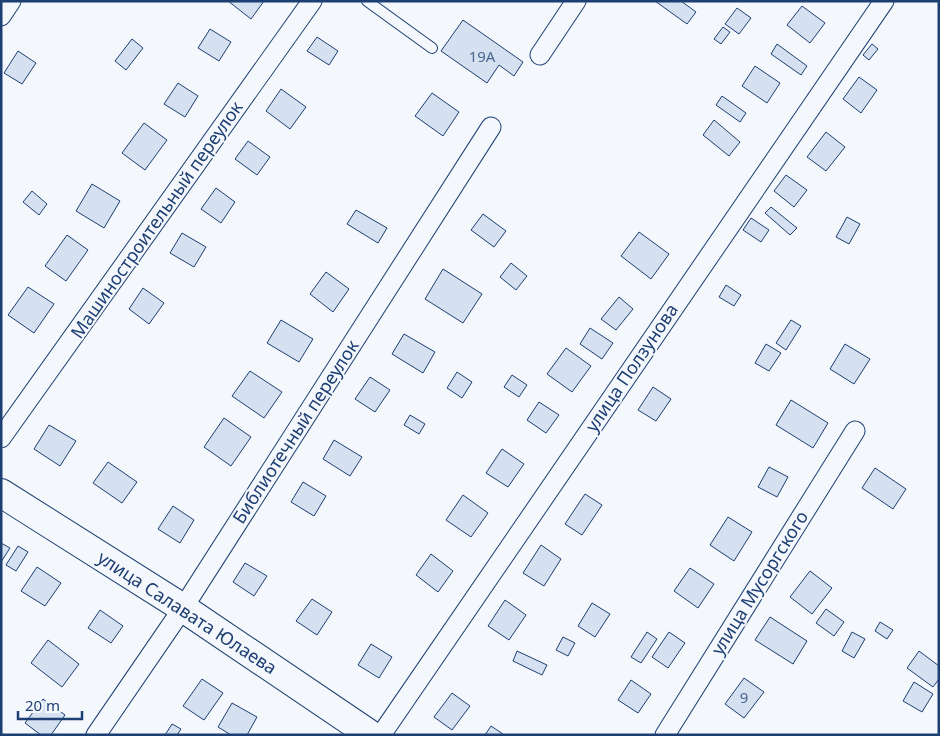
<svg xmlns="http://www.w3.org/2000/svg" width="940" height="736" viewBox="0 0 940 736" font-family="'Noto Sans',sans-serif">
<style>
.building{fill:#d5e0f0;stroke:#1d3f73}
.lines{fill:none;stroke-linecap:round;stroke-linejoin:round}
.lane-casing{stroke:#1d3f73;stroke-width:12}
.street-casing{stroke:#1d3f73;stroke-width:21}
.secondary-casing{stroke:#1d3f73;stroke-width:30}
.lane{stroke:#f4f7fb;stroke-width:10}
.street{stroke:#f4f7fb;stroke-width:19}
.secondary{stroke:#f4f7fb;stroke-width:28}
.labels{text-anchor:middle;stroke-width:4;stroke-linejoin:round;paint-order:stroke}
.number-label{font-size:15px;fill:#4b6792}
.street-label{font-size:18px;fill:#1d3f73;stroke:#f4f7fb}
</style>
<rect width="100%" height="100%" fill="#f4f7fb"/>
<path class="building" d="M228,1H264L251,19Z
M655,1H681L696,12L687,24Z
M802,6L825,23L810,43L787,25Z
M737,8L751,18L739,34L725,24Z
M463,20L523,62L514,76L499,65L487,83L441,51Z
M723,27L730,32L721,44L714,39Z
M210,29L231,42L219,61L198,48Z
M317,37L338,51L329,65L307,51Z
M132,39L143,48L126,70L115,61Z
M777,44L807,66L801,75L771,54Z
M872,44L878,49L869,60L863,55Z
M18,51L36,63L22,84L4,73Z
M755,66L780,83L767,103L742,86Z
M859,77L877,90L861,113L843,99Z
M178,83L198,96L185,117L164,104Z
M281,89L306,107L290,129L266,111Z
M432,93L459,112L443,136L415,116Z
M722,96L746,113L740,122L716,105Z
M714,120L740,142L729,156L703,135Z
M144,123L167,140L145,170L122,153Z
M826,132L845,147L826,171L807,157Z
M248,141L270,157L257,175L235,159Z
M786,175L807,190L794,207L774,191Z
M92,184L120,201L104,228L76,211Z
M216,188L235,202L221,223L201,209Z
M32,191L47,204L39,215L23,202Z
M771,207L797,228L790,235L765,213Z
M356,210L387,228L378,243L347,224Z
M483,214L506,231L494,247L471,230Z
M847,217L860,224L849,244L836,237Z
M751,218L769,230L761,242L743,230Z
M639,232L669,254L651,279L621,256Z
M182,233L206,247L194,267L170,253Z
M67,235L88,250L66,281L45,266Z
M511,263L527,276L516,290L500,277Z
M443,269L482,294L463,323L425,299Z
M326,272L349,289L333,312L310,294Z
M726,285L741,295L734,306L719,297Z
M28,287L54,304L34,333L8,315Z
M143,288L164,303L149,324L129,309Z
M619,297L633,309L616,330L601,319Z
M281,320L313,339L299,362L267,343Z
M791,320L801,326L786,350L776,343Z
M590,328L613,343L602,359L580,344Z
M404,334L435,352L423,373L392,354Z
M766,344L781,353L769,371L755,363Z
M845,344L870,359L854,384L830,369Z
M566,348L591,366L572,392L547,374Z
M250,371L282,392L264,418L232,396Z
M457,372L472,382L462,398L447,388Z
M512,375L527,385L519,397L504,387Z
M370,377L390,390L375,412L355,399Z
M653,387L671,399L656,421L638,410Z
M791,400L828,423L813,448L776,425Z
M539,402L559,415L546,433L527,420Z
M410,415L425,424L419,434L404,425Z
M224,418L251,437L231,466L204,447Z
M49,425L76,441L60,466L34,449Z
M334,440L362,457L350,476L323,459Z
M502,449L524,464L508,487L486,473Z
M108,462L137,482L122,503L93,483Z
M769,467L788,477L777,497L758,487Z
M875,468L906,489L893,509L862,488Z
M303,482L326,496L314,516L291,502Z
M585,494L602,505L582,535L565,524Z
M463,495L488,513L471,537L446,520Z
M173,506L194,520L180,543L158,529Z
M728,517L752,532L734,561L710,545Z
M1,543L10,548L1,562Z
M541,545L561,559L544,586L523,573Z
M18,546L28,552L16,571L6,565Z
M431,554L453,571L438,592L416,575Z
M245,563L267,576L254,596L233,582Z
M37,567L61,583L45,606L21,591Z
M690,568L714,584L698,608L674,591Z
M810,571L832,588L812,614L790,597Z
M312,599L332,612L317,635L296,621Z
M505,600L526,615L509,640L488,626Z
M592,603L610,614L595,637L578,626Z
M826,609L844,622L834,636L816,623Z
M100,610L123,626L111,643L88,628Z
M770,617L807,641L793,664L755,640Z
M880,622L893,630L887,639L875,631Z
M647,632L657,639L641,663L631,657Z
M669,632L685,643L668,668L652,657Z
M852,632L865,639L854,658L842,651Z
M563,637L575,643L568,656L556,650Z
M48,640L79,664L62,687L31,663Z
M371,644L392,657L379,678L358,665Z
M517,651L547,665L542,675L513,661Z
M919,651L939,666V679L933,687L907,668Z
M744,678L764,692L744,718L725,704Z
M202,679L223,693L204,720L183,706Z
M631,680L651,694L638,713L618,700Z
M914,682L933,694L922,712L903,701Z
M452,693L470,706L452,730L434,717Z
M43,699L65,715L51,735H41L25,723Z
M232,703L257,717L247,735H231L218,727Z
M172,724L181,729L177,735H165Z
M491,726L503,734L502,735H485Z"/>
<g class="lines">
<defs>
<path id="lane" d="M367,1L432,48"/>
<path id="street" d="M1,16L11,1
M540,55L576,1
M1,438L312,1
M96,735L183,608L491,127
M381,735L884,1
M665,735L855,431"/>
<path id="secondary" d="M1,493L183,608L371,735"/>
</defs>
<use href="#lane" class="lane-casing"/>
<use href="#street" class="street-casing"/>
<use href="#secondary" class="secondary-casing"/>
<use href="#lane" class="lane"/>
<use href="#street" class="street"/>
<use href="#secondary" class="secondary"/>
</g>
<g class="labels">
<g class="number-label">
<text x="482" y="62">19А</text>
<text x="744" y="703">9</text>
</g>
<g class="street-label">
<text transform="translate(157 220) rotate(-55)" y="6">Машиностроительный переулок</text>
<text transform="translate(632 368) rotate(-56)" y="6">улица Ползунова</text>
<text transform="translate(296 432) rotate(-57)" y="6">Библиотечный переулок</text>
<text transform="translate(760 583) rotate(-58)" y="6">улица Мусоргского</text>
<text transform="translate(187 613) rotate(33)" y="6">улица Салавата Юлаева</text>
</g>
</g>
<rect width="940" height="736" fill="none" stroke="#1d3f73" stroke-width="5"/>
<path d="M18 711v8h64v-8" fill="none" stroke="#1d3f73" stroke-width="2.5"/>
<text x="25" y="711" font-size="15" fill="#1d3f73" stroke="#f4f7fb" stroke-width="4" paint-order="stroke">20 m</text>
</svg>
